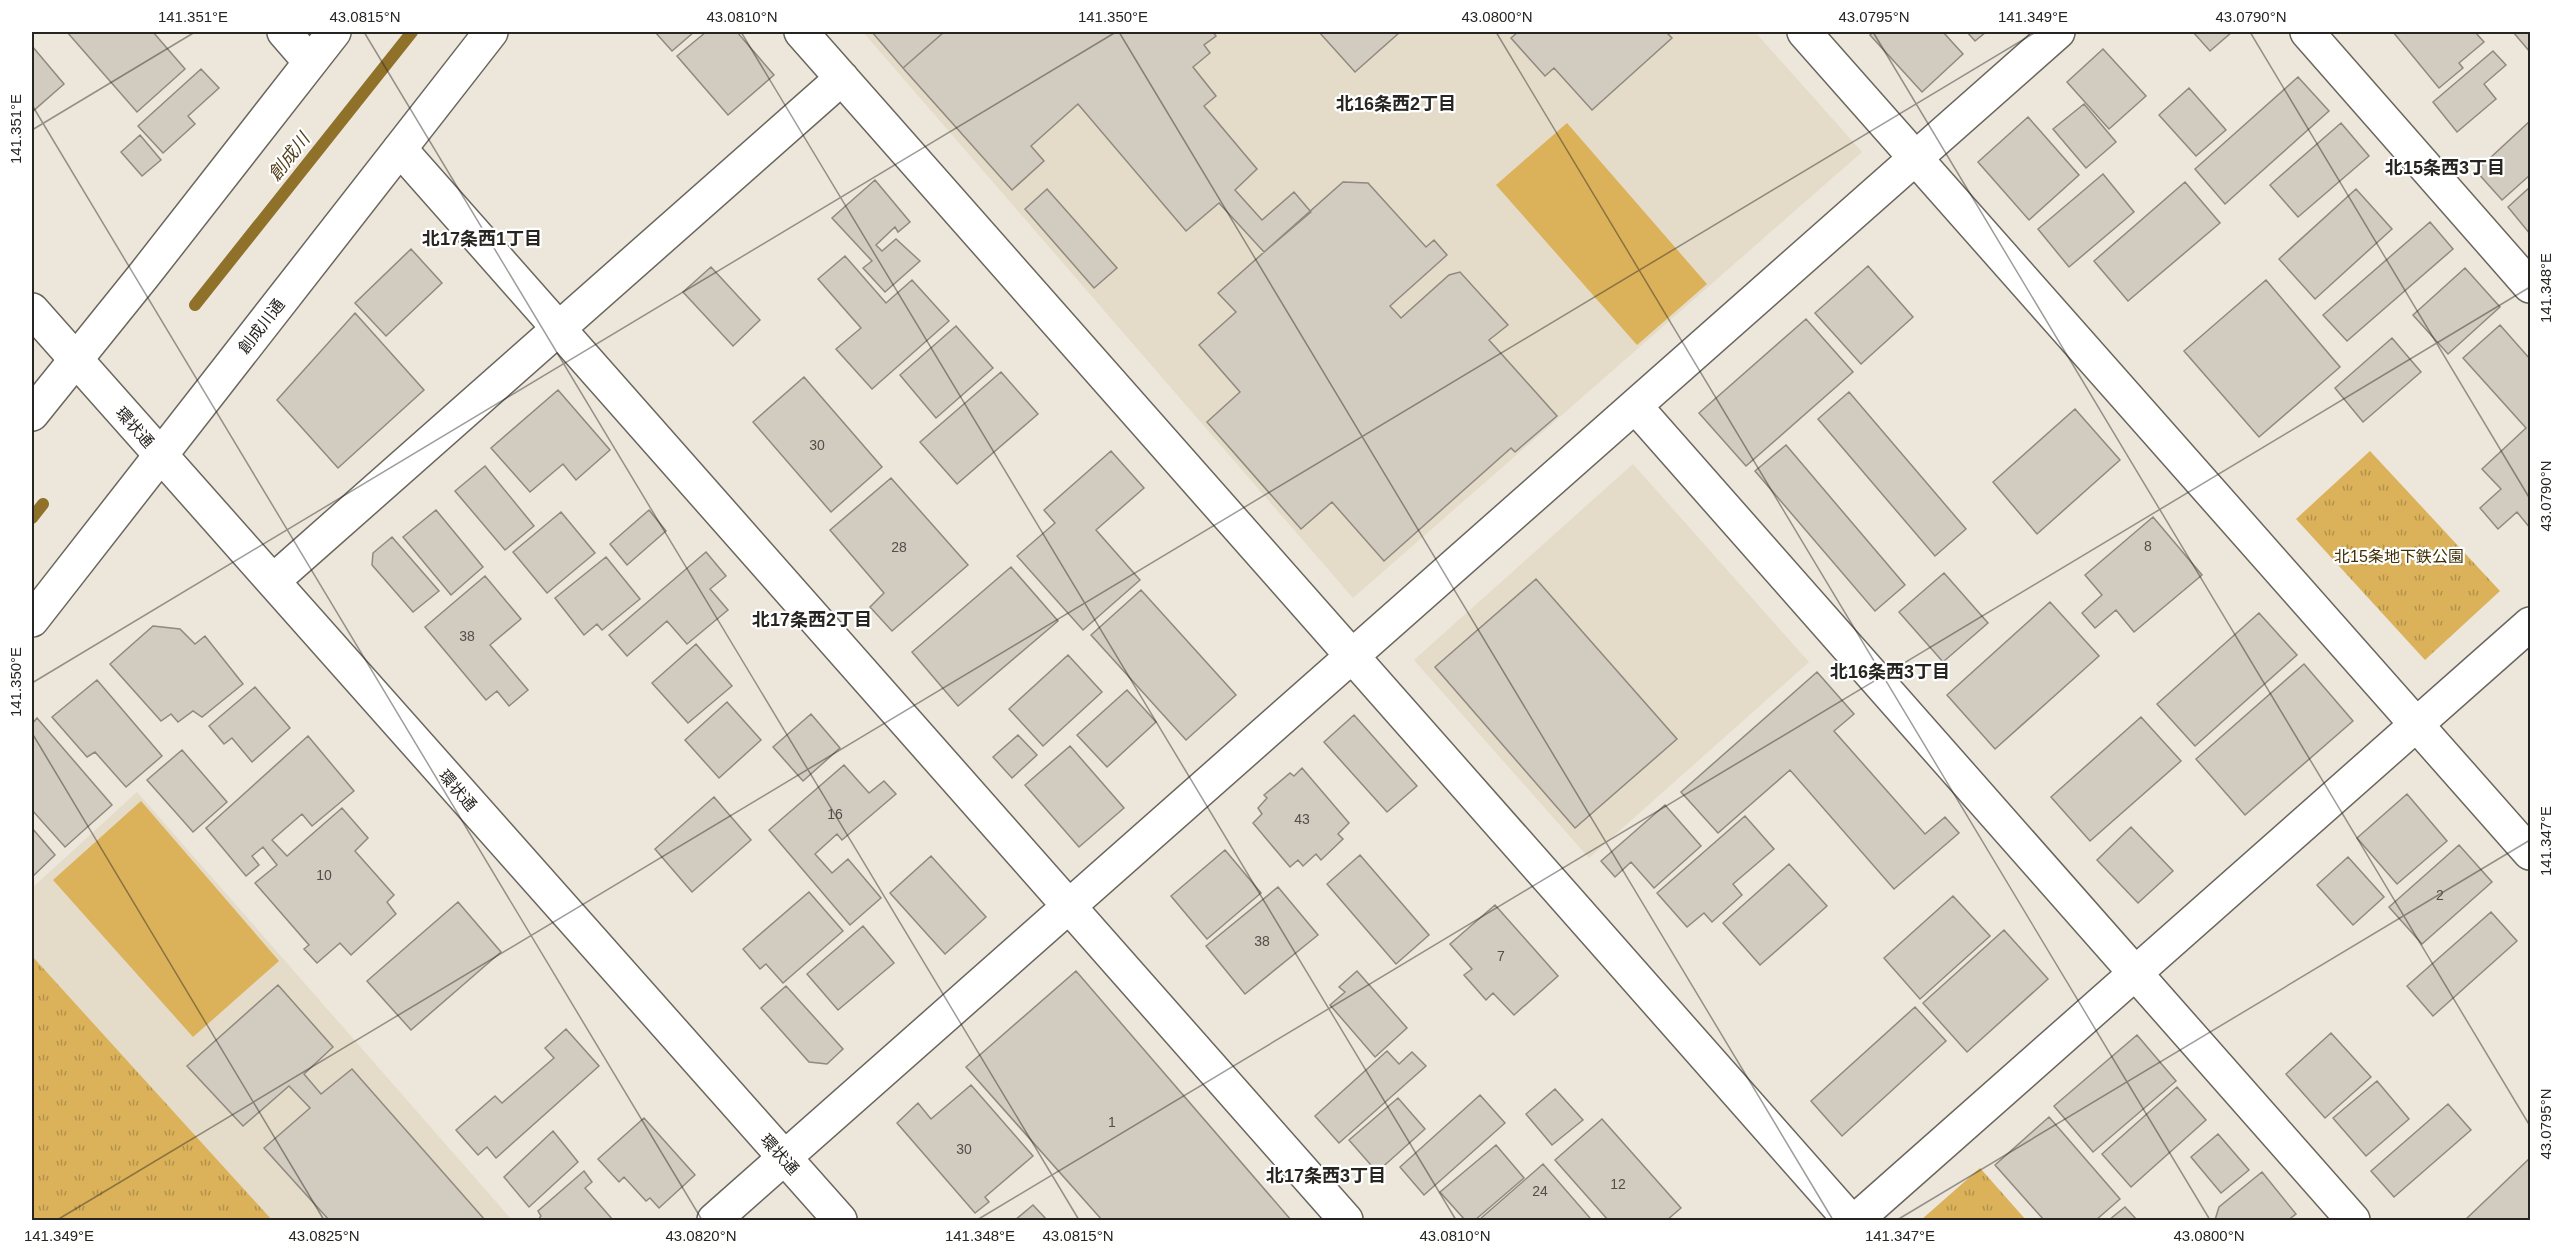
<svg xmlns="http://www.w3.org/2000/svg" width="2562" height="1252" viewBox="0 0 2562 1252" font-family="Arial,'Noto Sans JP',sans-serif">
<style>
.built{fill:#e4dbc9}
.grass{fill:url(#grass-tufts)}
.garden{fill:#dbb25a}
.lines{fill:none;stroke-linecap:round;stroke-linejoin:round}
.stream{stroke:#8f712a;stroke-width:12}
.building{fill:#d1cbc0;stroke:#8f897f;stroke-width:1.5}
.street-casing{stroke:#6b665d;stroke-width:36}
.secondary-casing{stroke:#6b665d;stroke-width:36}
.highway-casing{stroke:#6b665d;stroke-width:36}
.street{stroke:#fff;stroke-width:33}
.secondary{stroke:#fff;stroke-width:33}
.highway{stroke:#fff;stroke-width:33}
.ticks{fill:none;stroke:#272521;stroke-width:1.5;stroke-opacity:0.45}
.labels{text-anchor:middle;stroke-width:4.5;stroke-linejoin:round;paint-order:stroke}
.number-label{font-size:14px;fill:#524e49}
.street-label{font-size:16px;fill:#272521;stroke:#fff}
.park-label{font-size:16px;fill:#402f04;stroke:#fff}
.neighbourhood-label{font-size:18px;font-weight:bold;fill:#272521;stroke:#fff}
.water-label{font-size:18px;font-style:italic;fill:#534019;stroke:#fff}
.neatline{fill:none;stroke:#272521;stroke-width:2}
.ticks-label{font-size:15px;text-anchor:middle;fill:#272521}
</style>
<defs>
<pattern id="grass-tufts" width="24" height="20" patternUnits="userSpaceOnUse" patternTransform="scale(1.5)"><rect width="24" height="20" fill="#dbb25a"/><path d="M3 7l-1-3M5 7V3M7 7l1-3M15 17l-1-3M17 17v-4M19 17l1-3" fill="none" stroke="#b2914a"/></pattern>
</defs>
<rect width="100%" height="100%" fill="#ece6db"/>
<path class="built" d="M863,32H1755L1862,152L1353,598Z
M1633,464L1809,662L1589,858L1414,660Z
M137,792L512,1220H32V888Z"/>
<path class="grass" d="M2370,451L2500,591L2425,660L2296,519Z
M32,956L272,1220H32Z
M1980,1168L2026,1220H1921Z"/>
<path class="garden" d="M1567,123L1707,284L1637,345L1496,185Z
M141,801L279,961L193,1037L53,880Z"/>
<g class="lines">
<path class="stream" d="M195,305L412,32
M32,518L43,504"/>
</g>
<path class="building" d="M67,32H153L185,69L137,112Z
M655,32H694L672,51Z
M706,32H737L774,75L728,115L677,56Z
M872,32H944L903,68Z
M944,32H1213L1216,36L1204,45L1210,53L1193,67L1216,96L1204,106L1257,169L1235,190L1262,220L1294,192L1311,212L1264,252L1219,203L1186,231L1078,104L1031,146L1044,161L1012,190L903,68Z
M1319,32H1400L1355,72Z
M1518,32H1666L1672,38L1592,110L1554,68L1545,76L1511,38Z
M1874,32H1943L1963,54L1922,92L1870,35Z
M1967,32H1986L1975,41Z
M2193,32H2232L2210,51Z
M2393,32H2475L2484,42L2459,63L2463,68L2439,88Z
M2513,32H2530V52Z
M32,46L64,84L32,112Z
M2103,49L2146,96L2109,129L2067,82Z
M2493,51L2506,65L2484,84L2496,99L2457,132L2433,102Z
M201,69L219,88L188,116L195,124L163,153L138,126Z
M2298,77L2329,111L2225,204L2195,169Z
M2189,88L2226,130L2196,156L2159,115Z
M2084,104L2116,142L2086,168L2053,129Z
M2028,117L2079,175L2029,220L1978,162Z
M2530,121V175L2502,200L2476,171Z
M2341,123L2369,156L2298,217L2270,185Z
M140,135L161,160L142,176L121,152Z
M2103,174L2134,212L2069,267L2038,229Z
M875,180L910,222L898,232L895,227L876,245L882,251L896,239L920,261L885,292L863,268L872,261L832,218Z
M1343,182L1368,183L1426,247L1434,240L1447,255L1390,306L1401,318L1449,275L1460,272L1508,325L1489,340L1557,416L1515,452L1511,448L1384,561L1332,502L1301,529L1207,422L1240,392L1199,345L1236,312L1218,293Z
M2185,182L2220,223L2128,301L2094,261Z
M2530,187V234L2508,207Z
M1047,189L1117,268L1094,288L1025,209Z
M2356,189L2392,229L2315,299L2279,259Z
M2430,222L2453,249L2347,341L2323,315Z
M411,249L442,283L386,336L355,303Z
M845,256L886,303L912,280L949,321L872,389L836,349L861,328L818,279Z
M1868,266L1913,317L1861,364L1815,313Z
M711,267L760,320L733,346L683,292Z
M2465,268L2500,307L2448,354L2413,315Z
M2266,280L2340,367L2259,437L2184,351Z
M355,313L424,390L338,468L277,400Z
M1806,319L1853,372L1746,466L1699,413Z
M2500,325L2530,359V528L2517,512L2498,529L2480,508L2501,489L2482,469L2526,428L2463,358Z
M956,326L993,368L936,418L900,375Z
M2392,338L2421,372L2363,422L2335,388Z
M1001,372L1038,414L957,484L920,442Z
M804,377L882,467L831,512L753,422Z
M558,390L610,450L576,480L563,464L530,492L491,448Z
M1849,392L1966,529L1935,556L1818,419Z
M2075,409L2120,460L2037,534L1993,482Z
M1786,445L1905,585L1875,611L1755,471Z
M1111,451L1144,488L1096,530L1140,580L1083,630L1017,556L1055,523L1044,510Z
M485,466L534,526L505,550L455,491Z
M891,478L968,565L892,631L870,607L884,593L830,530Z
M436,510L483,567L451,595L403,537Z
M649,510L666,531L627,565L610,544Z
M561,512L595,553L547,593L513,552Z
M2153,517L2202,575L2134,632L2116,610L2095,628L2082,613L2102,595L2085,575Z
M392,537L439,591L413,612L372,565L373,553Z
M706,552L726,576L710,589L728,610L687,644L667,621L627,656L609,635Z
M606,557L640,599L602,630L597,624L584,635L555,598Z
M1011,567L1058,621L958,706L912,652Z
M1944,573L1988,623L1943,662L1899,612Z
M485,576L521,619L490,645L528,690L509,706L497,691L486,700L425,627Z
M1536,579L1677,739L1575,828L1435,667Z
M1141,590L1236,695L1186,740L1091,635Z
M2050,602L2099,656L1995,749L1947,695Z
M2259,613L2297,655L2195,746L2157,704Z
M153,626L180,629L195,644L205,636L243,684L202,717L193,711L178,722L171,714L161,721L110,664Z
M696,644L732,686L688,723L652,683Z
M1068,655L1102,692L1043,746L1009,709Z
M2304,664L2353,721L2245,815L2196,759Z
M1817,672L1854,714L1834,731L1925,834L1945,817L1959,833L1894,889L1790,770L1718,833L1681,792Z
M97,680L162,756L126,787L95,752L87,757L52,717Z
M255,687L290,728L252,762L232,738L224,744L209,726Z
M1127,690L1156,722L1107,767L1077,735Z
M727,702L761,740L719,778L685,740Z
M811,714L840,748L803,781L773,747Z
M1354,715L1417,786L1387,812L1324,742Z
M2141,717L2181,761L2090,841L2051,797Z
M37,718L112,805L65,847L32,810V724Z
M1018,735L1037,755L1012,778L993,757Z
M308,736L354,791L312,826L302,814L272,840L287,856L342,808L368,838L355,851L394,895L387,902L396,914L351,955L340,943L317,963L304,949L309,945L255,883L277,865L263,847L252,856L259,865L246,876L206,828Z
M1070,746L1124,808L1079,847L1025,785Z
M182,750L227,802L193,832L147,780Z
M844,765L869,793L884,781L896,794L842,840L837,834L815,854L832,873L848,859L881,898L850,925L769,830Z
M1302,768L1349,823L1338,834L1343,839L1321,860L1316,854L1303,866L1298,860L1290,867L1253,823L1262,814L1258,808L1267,798L1264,795L1290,773L1294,776Z
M2407,794L2447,841L2397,884L2357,838Z
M714,797L751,840L692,892L655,849Z
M1665,805L1701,846L1654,888L1631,862L1615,877L1601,861Z
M1745,816L1774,849L1733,884L1742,895L1712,922L1704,913L1687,927L1657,893Z
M2131,827L2173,871L2138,903L2097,860Z
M32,828L55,855L32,877Z
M2459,845L2492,882L2422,944L2389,907Z
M1225,850L1261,893L1207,939L1171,896Z
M1360,855L1429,935L1396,964L1327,884Z
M931,856L986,917L945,954L890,893Z
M2348,857L2384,897L2353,925L2317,885Z
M1789,864L1827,906L1760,965L1723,923Z
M1278,887L1318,935L1245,994L1206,946Z
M809,892L843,931L783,983L766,964L760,969L743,949Z
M1953,896L1990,936L1920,999L1884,958Z
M458,902L501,952L411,1030L367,981Z
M1495,905L1558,976L1514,1015L1493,993L1486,1000L1464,975L1472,969L1450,944Z
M2491,912L2517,941L2433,1016L2407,986Z
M863,926L894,963L838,1010L807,974Z
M2004,930L2048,979L1967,1052L1923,1003Z
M1076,971L1291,1220H1102L966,1067Z
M1357,971L1407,1028L1375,1057L1330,1005L1345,992L1339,987Z
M278,985L333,1047L304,1074L321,1094L352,1069L485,1220H329L264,1148L310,1108L289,1086L243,1126L187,1066Z
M786,986L843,1049L827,1064L809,1062L761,1008Z
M1915,1007L1946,1041L1842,1136L1811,1101Z
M566,1029L599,1066L496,1158L487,1147L478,1155L456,1130L495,1096L502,1103L554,1058L545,1048Z
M2331,1033L2371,1077L2325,1118L2286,1074Z
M2137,1035L2176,1081L2093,1152L2054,1106Z
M1387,1051L1399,1064L1412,1052L1426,1066L1339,1143L1315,1116Z
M2377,1081L2409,1119L2366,1156L2333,1118Z
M971,1085L1033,1156L985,1197L989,1202L975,1213L897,1123L918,1103L931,1119Z
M2177,1087L2206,1120L2131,1187L2102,1154Z
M1555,1089L1583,1120L1552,1145L1526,1114Z
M1480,1095L1505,1123L1424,1195L1400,1167Z
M1398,1098L1425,1129L1377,1172L1349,1140Z
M2448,1104L2471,1130L2394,1197L2371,1171Z
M2049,1117L2120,1199L2096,1220H2044L1995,1165Z
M644,1118L695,1175L659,1208L650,1198L646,1201L624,1177L619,1182L598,1159Z
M1602,1119L1681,1208L1667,1220H1608L1555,1160Z
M553,1131L578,1162L529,1207L504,1177Z
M2218,1134L2249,1170L2221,1193L2191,1157Z
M1496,1145L1524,1178L1475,1220H1465L1440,1192Z
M2530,1158V1220H2465Z
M1543,1164L1590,1218L1587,1220H1479Z
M584,1171L592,1182L585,1188L613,1220H538L541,1216L538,1211Z
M2262,1172L2296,1214L2288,1220H2215L2219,1207Z
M1033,1205L1047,1220H1015Z
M2125,1207L2137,1220H2109Z"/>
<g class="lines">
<defs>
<path id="street" d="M284,32L310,62
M801,32L1850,1220
M1804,32L2530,853
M2307,32L2530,286
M400,149L1346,1220
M1635,406L2353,1220
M273,581L842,78
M714,1220L2058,32"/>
<path id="secondary" d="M32,310L840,1220
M1856,1220L2530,624"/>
<path id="highway" d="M32,414L144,275L334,32
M32,620L491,32"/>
</defs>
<use href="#street" class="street-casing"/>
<use href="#secondary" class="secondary-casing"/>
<use href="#highway" class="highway-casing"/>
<use href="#street" class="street"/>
<use href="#secondary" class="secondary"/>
<use href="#highway" class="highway"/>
</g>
<path class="ticks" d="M364,32L1079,1220M741,32L1456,1220M1119,32L1833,1220M1496,32L2210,1220M1873,32L2530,1126M2250,32L2530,499M32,105L702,1220M32,130L195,32M32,683L1116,32M32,733L324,1220M57,1220L2036,32M977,1220L2530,287M1897,1220L2530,840"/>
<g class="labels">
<g class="number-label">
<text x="817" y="450">30</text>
<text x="2148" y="551">8</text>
<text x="899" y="552">28</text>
<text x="467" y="641">38</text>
<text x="835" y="819">16</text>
<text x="1302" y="824">43</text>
<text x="324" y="880">10</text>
<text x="2440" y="900">2</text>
<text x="1262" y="946">38</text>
<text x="1501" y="961">7</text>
<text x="1112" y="1127">1</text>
<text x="964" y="1154">30</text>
<text x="1618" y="1189">12</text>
<text x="1540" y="1196">24</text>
</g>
<g class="street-label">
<text transform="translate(261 326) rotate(-52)" y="6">創成川通</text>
<text transform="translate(135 427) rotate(48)" y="6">環状通</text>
<text transform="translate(458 790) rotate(49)" y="6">環状通</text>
<text transform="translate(780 1154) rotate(48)" y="6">環状通</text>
</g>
<g class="park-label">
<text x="2399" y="562">北15条地下鉄公園</text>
</g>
<g class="neighbourhood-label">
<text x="1396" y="110">北16条西2丁目</text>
<text x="2445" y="174">北15条西3丁目</text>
<text x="482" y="245">北17条西1丁目</text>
<text x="812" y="626">北17条西2丁目</text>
<text x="1890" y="678">北16条西3丁目</text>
<text x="1326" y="1182">北17条西3丁目</text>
</g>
<g class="water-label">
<text transform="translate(289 157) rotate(-52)" y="6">創成川</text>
</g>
</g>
<rect width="2562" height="1252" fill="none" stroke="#ffffff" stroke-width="66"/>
<rect x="33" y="33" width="2496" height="1186" class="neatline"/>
<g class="ticks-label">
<text x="193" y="22">141.351°E</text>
<text x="365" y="22">43.0815°N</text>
<text x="742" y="22">43.0810°N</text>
<text x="1113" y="22">141.350°E</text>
<text x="1497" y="22">43.0800°N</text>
<text x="1874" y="22">43.0795°N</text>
<text x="2033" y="22">141.349°E</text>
<text x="2251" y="22">43.0790°N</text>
<text transform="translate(16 129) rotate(-90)" y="5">141.351°E</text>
<text transform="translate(2546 288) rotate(-90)" y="5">141.348°E</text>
<text transform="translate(2546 496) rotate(-90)" y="5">43.0790°N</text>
<text transform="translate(16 682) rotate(-90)" y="5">141.350°E</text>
<text transform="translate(2546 841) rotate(-90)" y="5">141.347°E</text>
<text transform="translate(2546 1124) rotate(-90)" y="5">43.0795°N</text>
<text x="59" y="1241">141.349°E</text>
<text x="324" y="1241">43.0825°N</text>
<text x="701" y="1241">43.0820°N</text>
<text x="980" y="1241">141.348°E</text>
<text x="1078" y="1241">43.0815°N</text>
<text x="1455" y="1241">43.0810°N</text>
<text x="1900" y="1241">141.347°E</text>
<text x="2209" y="1241">43.0800°N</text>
</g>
</svg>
